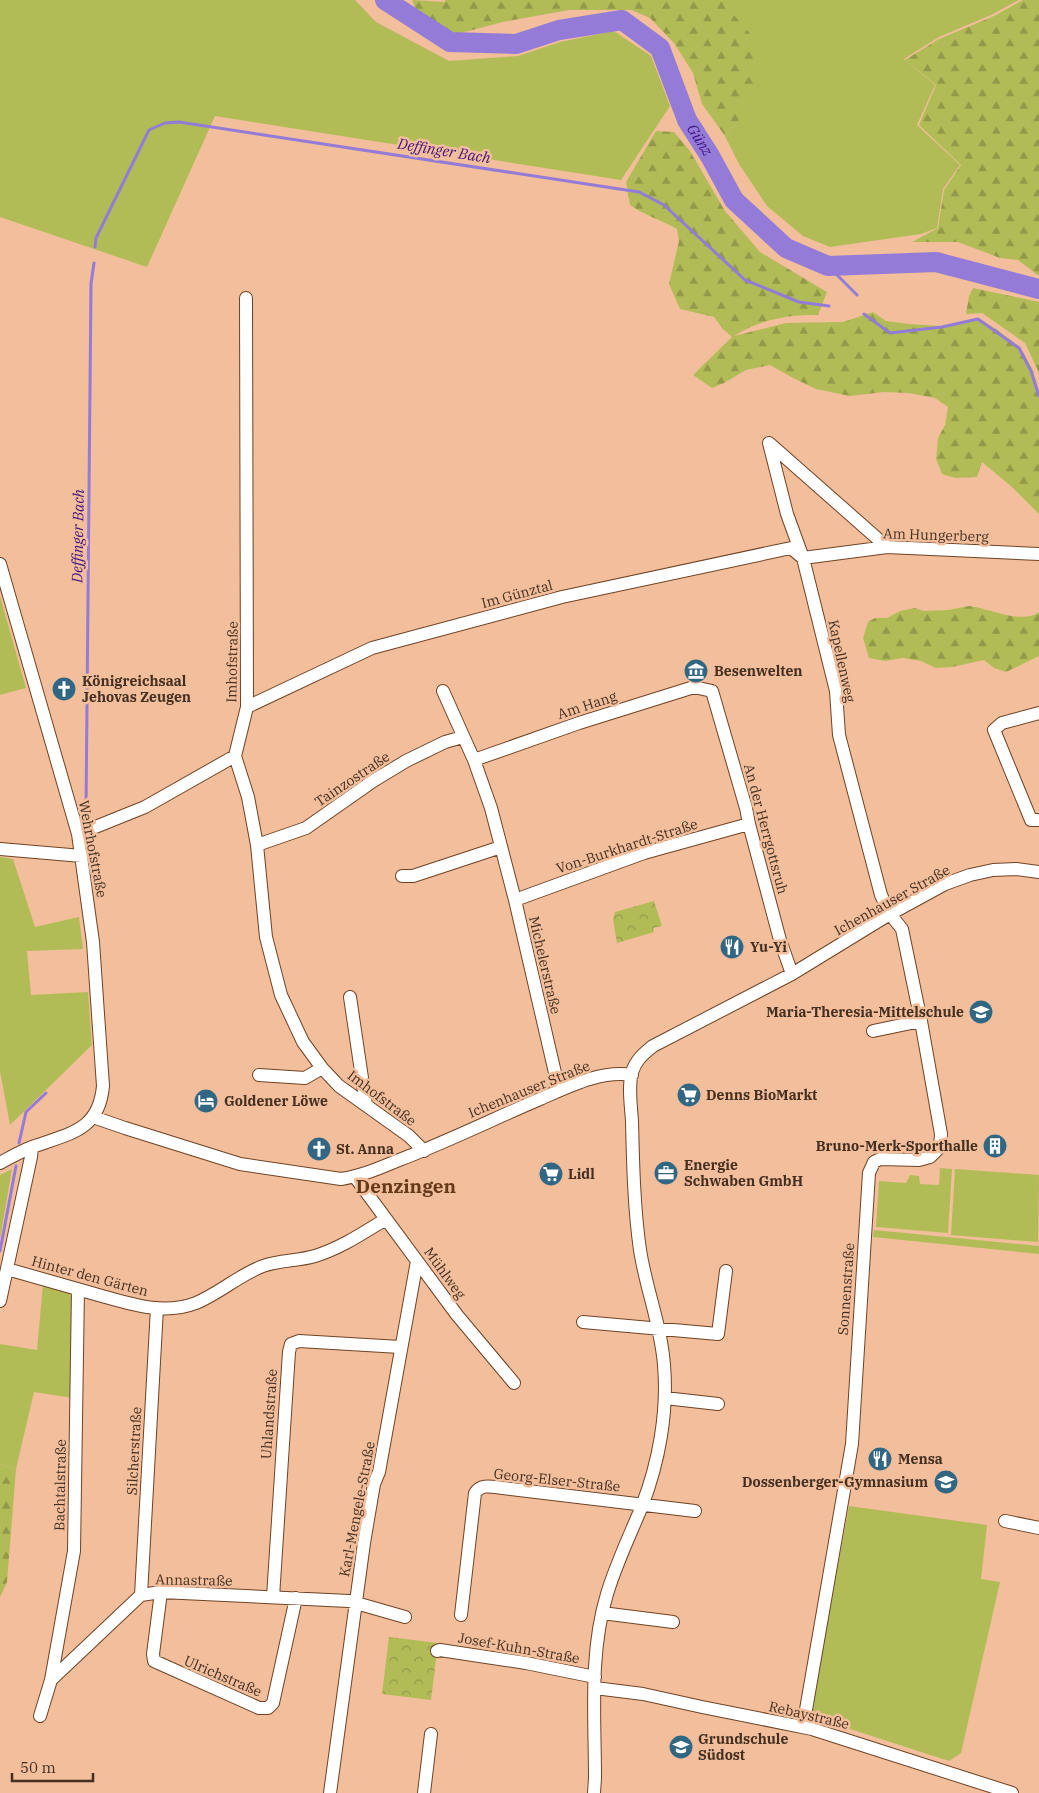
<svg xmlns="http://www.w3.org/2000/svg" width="1039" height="1793" viewBox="0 0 1039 1793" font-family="'IBM Plex Serif',serif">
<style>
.grass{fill:#b2bc57}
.forest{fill:url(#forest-firs)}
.park{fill:url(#park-crowns)}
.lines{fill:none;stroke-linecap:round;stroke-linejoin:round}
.stream{stroke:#937bd7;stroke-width:3}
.river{stroke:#937bd7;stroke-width:20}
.minor-casing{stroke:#6f4324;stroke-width:14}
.minor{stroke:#fff;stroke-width:12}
.labels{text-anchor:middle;stroke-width:5;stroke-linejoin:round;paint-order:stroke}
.street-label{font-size:14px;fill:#442f21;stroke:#f2be9c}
.poi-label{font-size:14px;font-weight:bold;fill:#442f21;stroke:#f2be9c;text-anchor:start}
.water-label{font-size:15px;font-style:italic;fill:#411282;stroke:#f2be9c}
.district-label{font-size:19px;font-weight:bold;fill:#653a1b;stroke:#f2be9c}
</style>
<defs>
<pattern id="forest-firs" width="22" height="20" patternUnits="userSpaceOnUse" patternTransform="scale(1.25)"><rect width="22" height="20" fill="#b2bc57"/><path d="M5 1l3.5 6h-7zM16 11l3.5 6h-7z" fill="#929948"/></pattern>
<pattern id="park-crowns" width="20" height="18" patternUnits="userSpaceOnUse" patternTransform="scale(1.25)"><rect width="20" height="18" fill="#b2bc57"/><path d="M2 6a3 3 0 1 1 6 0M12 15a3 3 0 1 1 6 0" fill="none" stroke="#929948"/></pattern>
</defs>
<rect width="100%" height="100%" fill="#f2be9c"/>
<path class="grass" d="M0,0H355L376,22L449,61L518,56L560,42L614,31L651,56L670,106L621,180L215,116L147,267L0,217Z
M721,0H1019L991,15L939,37L904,59L935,85L917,125L960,165L943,189L937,228L921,234L830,247L803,236L767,206L739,164L725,136L737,123L731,13Z
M0,596L26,688L0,695Z
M0,857L13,859L35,927L79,917L83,949L27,951L31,995L88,992L92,1045L10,1125L0,1071Z
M940,1168L952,1169L948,1233L876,1227L879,1181L906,1183L910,1175L919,1176L920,1184L939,1185Z
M12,1169L0,1239V1175Z
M955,1169L1039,1175L1038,1242L951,1235Z
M874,1230L1039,1246V1254L873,1237Z
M43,1284L68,1292L72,1298V1398L34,1392L16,1469L0,1464V1344L37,1350Z
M849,1506L987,1525L981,1579L1000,1582L961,1753L949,1761L810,1716Z"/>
<path class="forest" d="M412,0L445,2V0H721L753,37L755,86L737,123L725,136L702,104L693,73L674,43L650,18L631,10H569L503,22L457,34L418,16Z
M1023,0H1039V276L1018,260L1000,258L958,242H912L938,228L944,190L961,165L919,125L936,85L905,60L939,39L994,16Z
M656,131L674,132L690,151L725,211L760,252L827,292L818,315C790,314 758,320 734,336L786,323L843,322L873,312L886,321L909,324L941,326L978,318L996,329L1020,347L1033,370L1039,393V514L1012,487L982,462L977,477L955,478L942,474L936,459L938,438L945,425L948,407L935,398L909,393L884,392L850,396L816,389L793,378L770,365L746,370L724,383L712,388L693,375L732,337L723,329L714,317L680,309L669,284L679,241L677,229C661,220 644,215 630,205L626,182Z
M973,288L1039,302V373L1025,343L982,313L966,314L969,296Z
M969,606C989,608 1022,625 1039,612V656L1006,672L994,668L984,660L952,667L936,668L921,661L903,658L885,661L869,658L863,638L868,622L875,618H887L900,611L915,608L924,611L948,610Z
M0,1464L16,1469L7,1582L0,1597Z"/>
<path class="park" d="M654,901L662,926L653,928L654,932L617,943L613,919L615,912Z
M389,1637L438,1643L431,1700L382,1694Z"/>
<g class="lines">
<path class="stream" d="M95,247L96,238L149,130L165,123L179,122L639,192L664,205L745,280L799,302L829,306
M828,266L857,295
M864,314L890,333L942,327L978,319L1019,348L1031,371L1039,396
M86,809L91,284L94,263
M19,1143L26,1112L46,1093
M0,1251L16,1166"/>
<path class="river" id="s1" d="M385,0L450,42L516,44L559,30L622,20L660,48L687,120L710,156L734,200L786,248L828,266L936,262L1039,289"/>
<defs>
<path id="minor" d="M246,298L247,707L235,756L248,797L257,845L266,937L281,995L303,1042L322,1068L339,1086L409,1136L424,1151
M769,443L787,514L803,558L836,691L839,735L881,895L890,914L902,929L921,1021L941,1134L940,1147L930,1157L919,1160L880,1159L874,1162L869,1173L852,1444L803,1727
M769,443L887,547
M0,564L78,834L93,942L103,1086C99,1130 71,1133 35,1146C23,1150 11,1157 0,1163
M443,691L474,760L491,808L515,900L559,1090
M247,707L372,648L562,597L791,548L803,558L887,547L1039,554
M1039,713L1002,723L994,730L1031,820H1039
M474,760L579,723L694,687L712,691L746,808L749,824L780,940L792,974
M78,834L145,807L235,756
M257,845L306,828L373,781L406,761L445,742L463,737
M0,849L82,856
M402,876H413L501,847
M515,900L644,853L749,824
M350,997L366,1105
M873,1031L921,1021
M259,1075L305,1078L322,1068
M93,1117L125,1128L240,1164L341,1179C361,1176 380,1168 399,1160C447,1142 493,1119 540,1099C568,1087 600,1070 632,1075
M355,1177L457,1315L514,1383
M7,1269C36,1277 66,1286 95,1294C128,1303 162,1316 196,1303C220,1293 239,1275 263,1266C280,1260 298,1261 315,1256C341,1248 363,1233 386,1219
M0,1301L31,1157L32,1147
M583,1322L718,1334L726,1271
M665,1398L718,1404
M1005,1521L1039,1528
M161,1592L153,1654L154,1661L259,1708H268L273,1703L296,1598
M141,1595L157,1308
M273,1597L289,1352L291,1344L299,1341L400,1347
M602,1613L673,1622
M461,1615L475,1493C481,1483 493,1487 503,1488L695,1511
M437,1651L440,1650L526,1663L595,1677
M51,1680L141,1595L161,1592L349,1601L405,1617
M595,1688L643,1694L702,1707L812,1729L1012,1793
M40,1716L51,1680L74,1551L78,1289
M330,1793L364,1543L374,1484L379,1472L417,1261
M424,1793L431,1734
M594,1793L595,1778C595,1717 589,1653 607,1594C616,1564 630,1535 642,1506C659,1462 668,1412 664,1365C661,1325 646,1289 640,1250C634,1208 633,1164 632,1121C631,1106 628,1087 632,1072C636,1060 643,1054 653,1046L792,974L890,914L945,884L970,875L993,870L1016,869L1039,872"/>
</defs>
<use href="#minor" class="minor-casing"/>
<use href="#minor" class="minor"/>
</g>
<defs>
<symbol id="museum-disc" viewBox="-11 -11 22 22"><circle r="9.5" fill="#326783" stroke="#f2be9c"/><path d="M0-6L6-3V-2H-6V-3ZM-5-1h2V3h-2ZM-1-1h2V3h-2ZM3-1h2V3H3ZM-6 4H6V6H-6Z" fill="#fff"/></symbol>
<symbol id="church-disc" viewBox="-11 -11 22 22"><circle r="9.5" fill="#326783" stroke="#f2be9c"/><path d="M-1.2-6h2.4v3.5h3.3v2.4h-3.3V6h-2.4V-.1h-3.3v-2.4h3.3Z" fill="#fff"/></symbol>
<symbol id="restaurant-disc" viewBox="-11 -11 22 22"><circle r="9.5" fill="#326783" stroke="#f2be9c"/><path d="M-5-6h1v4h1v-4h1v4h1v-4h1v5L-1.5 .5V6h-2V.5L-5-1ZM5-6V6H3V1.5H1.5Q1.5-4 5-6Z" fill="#fff"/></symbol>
<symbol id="school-disc" viewBox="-11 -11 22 22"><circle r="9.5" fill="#326783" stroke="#f2be9c"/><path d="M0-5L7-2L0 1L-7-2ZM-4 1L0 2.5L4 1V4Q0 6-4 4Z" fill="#fff"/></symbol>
<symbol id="supermarket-disc" viewBox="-11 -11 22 22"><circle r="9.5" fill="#326783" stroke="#f2be9c"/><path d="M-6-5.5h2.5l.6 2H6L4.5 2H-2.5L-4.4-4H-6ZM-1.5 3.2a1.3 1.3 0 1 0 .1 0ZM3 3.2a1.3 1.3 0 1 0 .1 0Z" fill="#fff"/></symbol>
<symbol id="hotel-disc" viewBox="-11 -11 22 22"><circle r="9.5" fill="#326783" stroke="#f2be9c"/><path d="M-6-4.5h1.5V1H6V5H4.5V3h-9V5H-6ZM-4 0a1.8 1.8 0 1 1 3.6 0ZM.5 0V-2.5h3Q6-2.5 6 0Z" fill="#fff"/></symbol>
<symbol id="building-disc" viewBox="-11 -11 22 22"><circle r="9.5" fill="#326783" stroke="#f2be9c"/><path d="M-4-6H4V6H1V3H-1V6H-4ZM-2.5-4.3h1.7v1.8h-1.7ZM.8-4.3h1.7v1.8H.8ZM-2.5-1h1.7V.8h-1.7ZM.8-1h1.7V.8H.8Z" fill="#fff"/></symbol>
<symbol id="office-disc" viewBox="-11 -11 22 22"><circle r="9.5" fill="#326783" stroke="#f2be9c"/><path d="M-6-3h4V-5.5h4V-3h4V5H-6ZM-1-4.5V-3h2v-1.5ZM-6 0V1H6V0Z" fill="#fff"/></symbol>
</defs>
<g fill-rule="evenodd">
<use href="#museum-disc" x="682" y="657" width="28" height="28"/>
<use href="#church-disc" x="50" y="675" width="28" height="28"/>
<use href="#restaurant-disc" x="718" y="933" width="28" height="28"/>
<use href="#school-disc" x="967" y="998" width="28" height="28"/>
<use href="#supermarket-disc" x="675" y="1081" width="28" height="28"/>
<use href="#hotel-disc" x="192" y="1087" width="28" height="28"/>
<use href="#building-disc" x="981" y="1132" width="28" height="28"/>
<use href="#church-disc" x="305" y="1135" width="28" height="28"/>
<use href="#office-disc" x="652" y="1159" width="28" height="28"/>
<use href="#supermarket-disc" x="537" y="1160" width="28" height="28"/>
<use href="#restaurant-disc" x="866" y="1445" width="28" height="28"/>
<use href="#school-disc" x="932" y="1468" width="28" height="28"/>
<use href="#school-disc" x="667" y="1733" width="28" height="28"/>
</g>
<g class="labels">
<g class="street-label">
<text transform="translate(936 535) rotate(2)" y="5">Am Hungerberg</text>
<text transform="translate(517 594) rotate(-15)" y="5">Im Günztal</text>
<text transform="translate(842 661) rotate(78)" y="5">Kapellenweg</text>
<text transform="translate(232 662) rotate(-89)" y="5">Imhofstraße</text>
<text transform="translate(587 705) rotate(-18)" y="5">Am Hang</text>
<text transform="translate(352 779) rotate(-34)" y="5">Tainzostraße</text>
<text transform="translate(766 829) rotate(75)" y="5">An der Herrgottsruh</text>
<text transform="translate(627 846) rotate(-18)" y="5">Von-Burkhardt-Straße</text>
<text transform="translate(93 849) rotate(79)" y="5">Wehrhofstraße</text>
<text transform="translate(892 900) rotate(-29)" y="5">Ichenhauser Straße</text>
<text transform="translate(545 965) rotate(77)" y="5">Michelerstraße</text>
<text transform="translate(529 1089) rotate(-22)" y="5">Ichenhauser Straße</text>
<text transform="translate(382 1098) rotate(37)" y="5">Imhofstraße</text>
<text transform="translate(445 1273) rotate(54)" y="5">Mühlweg</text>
<text transform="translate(90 1276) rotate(15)" y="5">Hinter den Gärten</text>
<text transform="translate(846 1289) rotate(-86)" y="5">Sonnenstraße</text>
<text transform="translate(269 1414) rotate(-86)" y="5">Uhlandstraße</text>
<text transform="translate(134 1451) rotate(-87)" y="5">Silcherstraße</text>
<text transform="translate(557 1480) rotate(6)" y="5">Georg-Elser-Straße</text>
<text transform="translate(60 1485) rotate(-89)" y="5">Bachtalstraße</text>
<text transform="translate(357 1509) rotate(-79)" y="5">Karl-Mengele-Straße</text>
<text transform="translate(194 1580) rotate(1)" y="5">Annastraße</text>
<text transform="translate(519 1648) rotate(10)" y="5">Josef-Kuhn-Straße</text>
<text transform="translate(223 1676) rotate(23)" y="5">Ulrichstraße</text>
<text transform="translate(809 1715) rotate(13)" y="5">Rebaystraße</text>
</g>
<g class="poi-label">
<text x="714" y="676">Besenwelten</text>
<text x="82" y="686">Königreichsaal<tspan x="82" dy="16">Jehovas Zeugen</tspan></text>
<text x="750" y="952">Yu-Yi</text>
<text x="964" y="1017" text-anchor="end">Maria-Theresia-Mittelschule</text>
<text x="706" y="1100">Denns BioMarkt</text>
<text x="224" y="1106">Goldener Löwe</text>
<text x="978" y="1151" text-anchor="end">Bruno-Merk-Sporthalle</text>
<text x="336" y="1154">St. Anna</text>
<text x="684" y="1170">Energie<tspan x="684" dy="16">Schwaben GmbH</tspan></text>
<text x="568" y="1179">Lidl</text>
<text x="898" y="1464">Mensa</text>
<text x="928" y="1487" text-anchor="end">Dossenberger-Gymnasium</text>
<text x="698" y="1744">Grundschule<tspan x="698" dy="16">Südost</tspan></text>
</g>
<g class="water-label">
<text dy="5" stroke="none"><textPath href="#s1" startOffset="400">Günz</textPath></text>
<text transform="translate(444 151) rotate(9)" y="5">Deffinger Bach</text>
<text transform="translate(78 536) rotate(-89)" y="5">Deffinger Bach</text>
</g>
<g class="district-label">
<text x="406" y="1193">Denzingen</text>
</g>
</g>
<path d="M12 1773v8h81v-8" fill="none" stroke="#442f21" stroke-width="2.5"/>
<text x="20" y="1773" font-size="15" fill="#442f21" stroke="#f2be9c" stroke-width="4" paint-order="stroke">50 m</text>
</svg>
